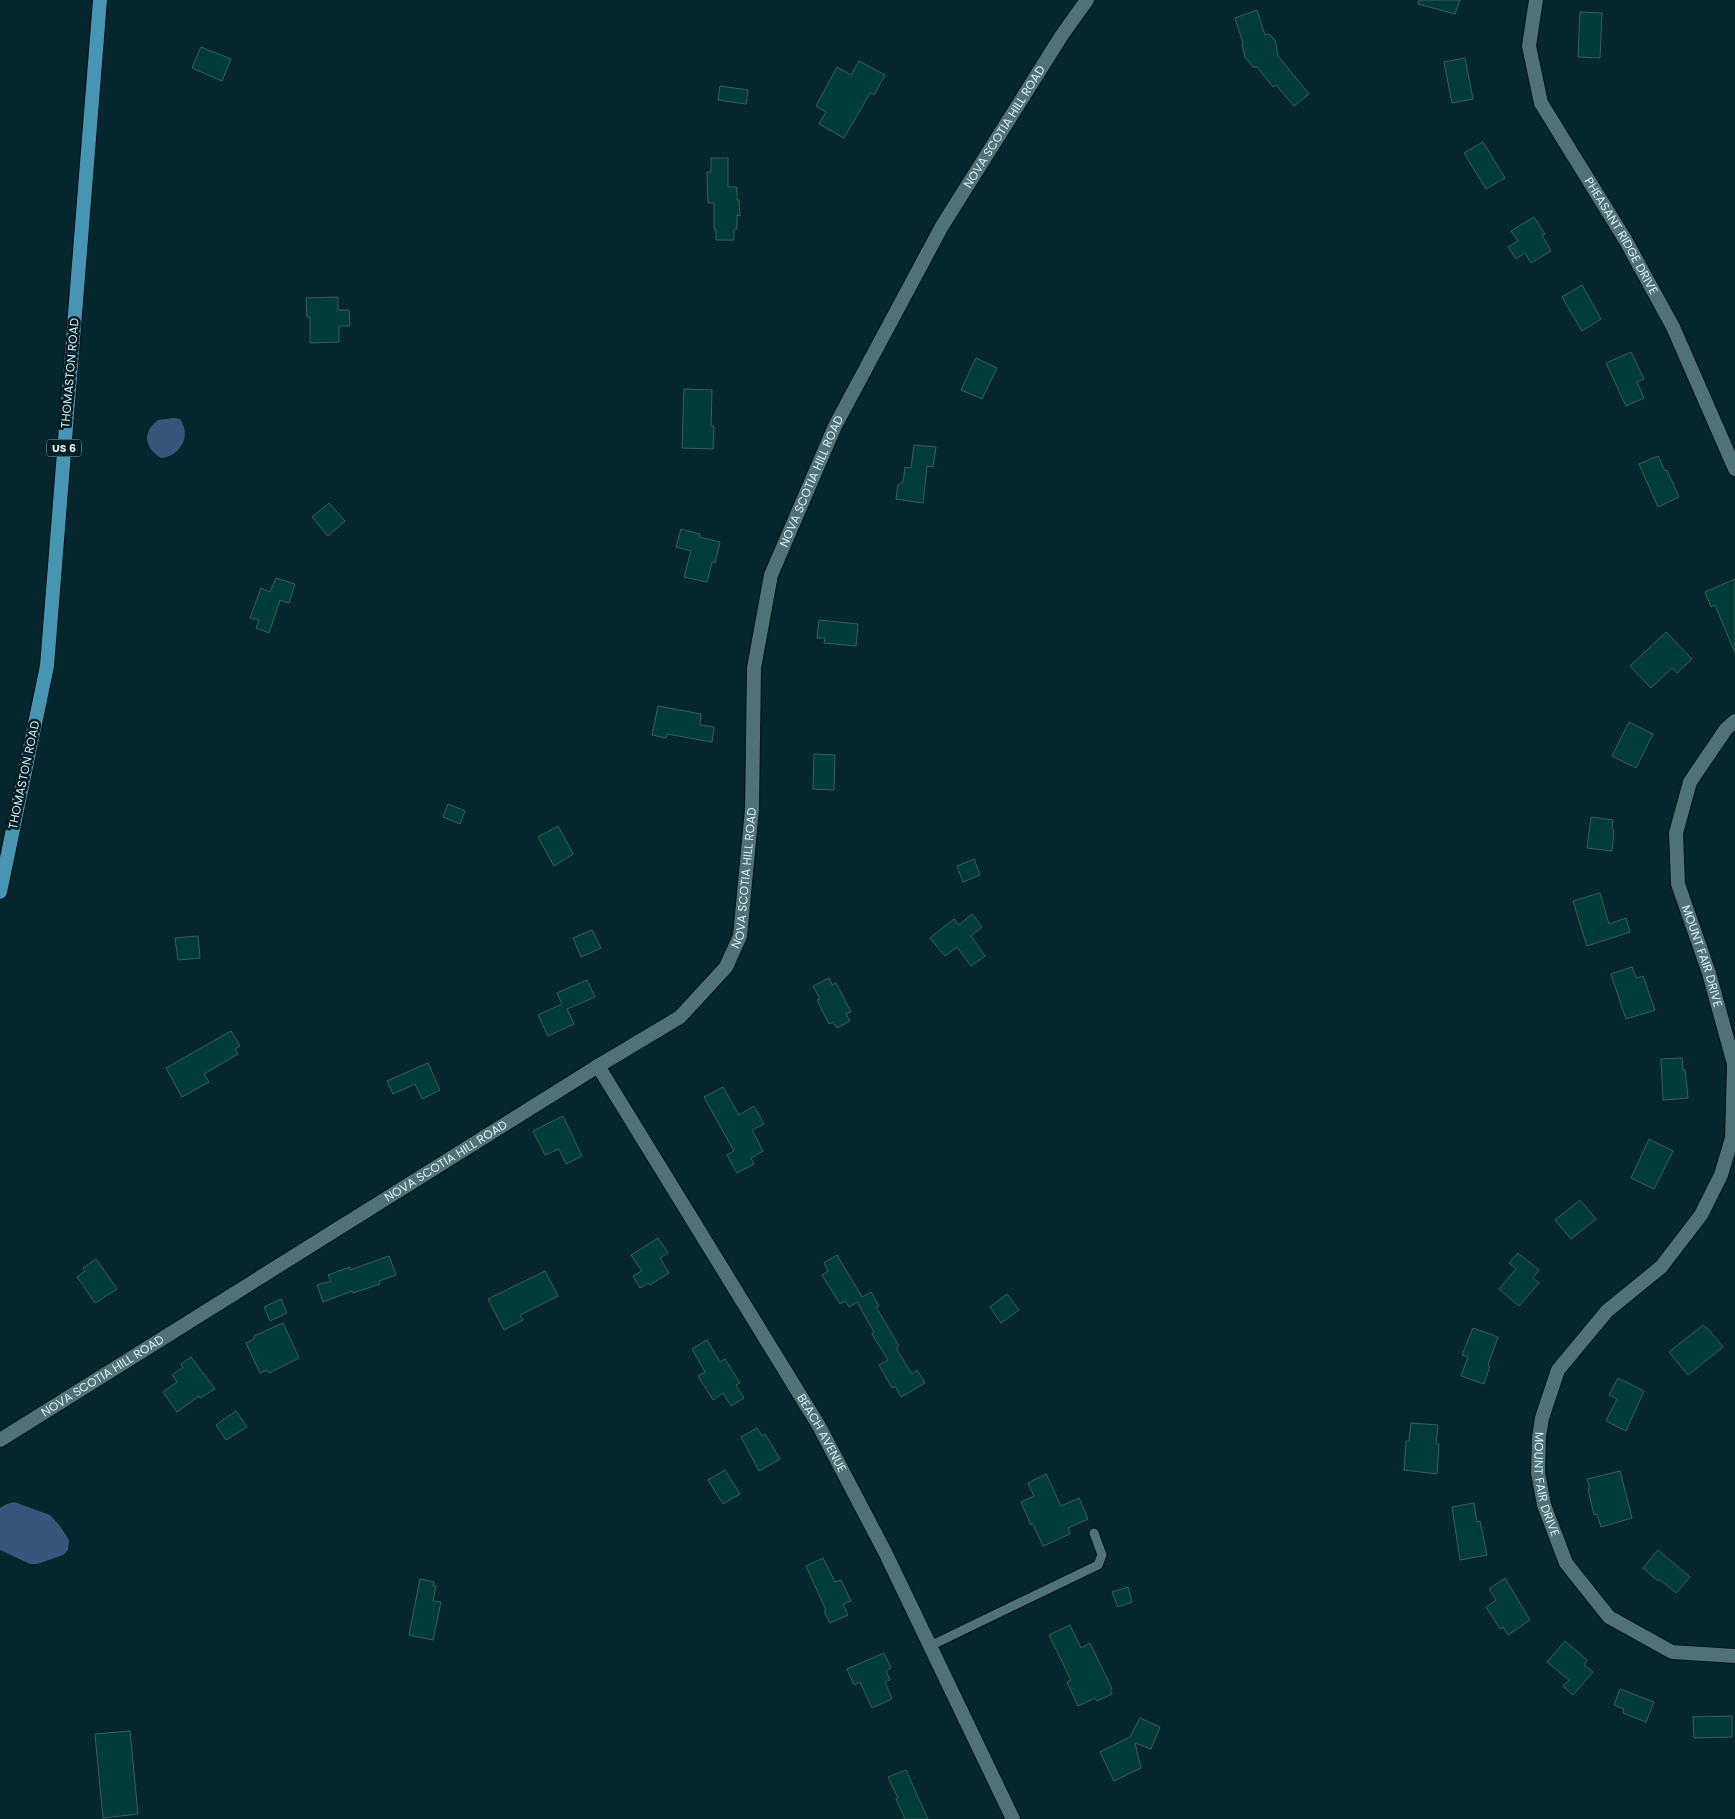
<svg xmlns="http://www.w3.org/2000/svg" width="1735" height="1819" viewBox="0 0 1735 1819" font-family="Poppins,sans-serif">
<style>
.water{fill:#38567b}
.building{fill:#003c37;stroke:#3b5d58}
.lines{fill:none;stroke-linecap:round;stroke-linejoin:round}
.service-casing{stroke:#000f13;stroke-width:11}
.minor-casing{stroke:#000f13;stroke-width:16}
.tertiary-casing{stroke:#000f13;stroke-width:16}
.primary-casing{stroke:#000f13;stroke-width:16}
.service{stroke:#4f7277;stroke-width:9}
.minor{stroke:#4f7277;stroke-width:14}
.tertiary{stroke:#4f7277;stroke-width:14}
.primary{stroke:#4795b3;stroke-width:14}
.labels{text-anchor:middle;stroke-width:5;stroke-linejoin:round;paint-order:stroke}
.shield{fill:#001d22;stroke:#98aeb2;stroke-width:1}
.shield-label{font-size:11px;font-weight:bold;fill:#d9ecef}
.street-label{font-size:12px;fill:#d9ecef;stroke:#001d22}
</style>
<rect width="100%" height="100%" fill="#03272c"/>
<path class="water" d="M174,418L180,419C192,436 180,456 161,458C144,447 142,433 158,420Z
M14,1502L50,1515L60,1526L69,1540L68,1550L63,1555L37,1564H30L0,1550V1508L7,1504Z"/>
<path class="building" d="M1419,0H1460L1455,14L1418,4Z
M1257,10L1265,35L1269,34L1275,40L1278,56L1309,94L1294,106L1276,85L1273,87L1257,67H1253L1245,57L1242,45L1243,43L1235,18Z
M1580,12L1602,13L1600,58L1578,57Z
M201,47L231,59L222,81L192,68Z
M1465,58L1473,99L1452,103L1444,62Z
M859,61L885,75L874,95L870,93L844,138L819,124L826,112L816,106L837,67L851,75Z
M720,86L748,90L746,104L718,100Z
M1483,142L1505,178L1486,189L1464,153Z
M711,158H728V187H737V200H739L740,216L737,215V229L734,230V240H716V230L714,229V203H708L707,172H711Z
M1534,217L1545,234L1542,235L1551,251L1531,263L1525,253L1516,259L1508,247L1518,241L1511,231Z
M1582,285L1601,319L1582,331L1562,297Z
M338,297V310H349L350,326H339V342L310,343V317H307L306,298Z
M1631,352L1644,379L1637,382L1644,398L1626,406L1606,363Z
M976,358L997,368L982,399L961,390Z
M684,389L712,390L711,426H714L713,449L682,448Z
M914,445L936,447L933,467L927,466L923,503L896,499L898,485L903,482L905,467L911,468Z
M1658,456L1665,471L1667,470L1679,497L1658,507L1639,464Z
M329,503L345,521L328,536L312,517Z
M681,529L700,534L699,537L720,542L715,563L712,562L707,582L684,577L691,551L676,547Z
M276,578L295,584L289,603L280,600L269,633L256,628L259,620L250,618L261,588L270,592Z
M1735,579V653L1715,605L1711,607L1705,592Z
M819,620L858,624L856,646L824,643L825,638H817Z
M1666,632L1692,659L1677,673L1672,668L1651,688L1630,666Z
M658,706L701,714L700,725L714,727L712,742L667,734L666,738L652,735Z
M1629,722L1653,734L1636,768L1612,756Z
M814,754L835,755L834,790L813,789Z
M448,804L465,811L460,824L443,817Z
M1591,817L1613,820L1612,829L1614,830L1612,851L1587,848Z
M558,826L573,854L554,866L538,837Z
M974,859L980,875L963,882L957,866Z
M1600,893L1609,924L1626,918L1630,932L1587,946L1573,901Z
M972,914L982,927L971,936L985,956L971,966L957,947L945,956L930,938L954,919L959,925Z
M592,930L601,948L581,957L573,938Z
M198,936L200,958L178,960L175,938Z
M1632,967L1636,978L1643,976L1655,1010L1626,1019L1611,974Z
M829,978L832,985L836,983L851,1012L846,1014L850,1021L837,1028L833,1022L829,1024L817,1000L820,999L813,986Z
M587,980L595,997L567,1009L574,1024L548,1036L538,1015L562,1004L557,993Z
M231,1031L240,1046L235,1049L238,1054L204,1074L209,1082L182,1097L166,1068Z
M1682,1058L1683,1070H1685L1688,1098L1663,1100L1661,1059Z
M428,1063L440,1090L422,1099L415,1084L393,1094L387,1081Z
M723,1087L739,1115L754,1106L764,1124L752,1130L763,1151L751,1158L754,1164L737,1173L727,1155L734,1151L704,1097Z
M563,1116L582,1156L566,1164L559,1149L545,1155L533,1131Z
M1649,1139L1673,1151L1654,1189L1631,1178Z
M1580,1200L1596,1219L1571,1239L1555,1220Z
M658,1238L668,1253L660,1258L669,1273L650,1285L648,1283L640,1288L633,1276L642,1271L631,1255Z
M1518,1253L1539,1270L1533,1278L1539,1283L1519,1306L1499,1289L1516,1269L1509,1263Z
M837,1255L862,1297L871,1292L879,1306L876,1307L899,1346L896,1348L912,1374L917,1370L925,1383L901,1397L895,1386L892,1388L879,1365L888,1360L872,1334L874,1332L857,1302L849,1307L845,1301L840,1304L822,1275L828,1271L824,1263Z
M389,1256L396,1275L379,1281L380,1284L353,1293L352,1291L323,1302L317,1285L331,1281L328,1275L350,1267V1270Z
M96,1259L117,1289L95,1303L77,1277L85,1271L83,1268Z
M545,1271L558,1296L520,1315L523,1320L504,1330L488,1299Z
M1007,1294L1019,1310L1001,1323L990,1307Z
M281,1299L287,1313L270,1321L264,1307Z
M283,1323L299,1358L269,1373L267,1370L260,1373L246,1343L255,1338L254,1336Z
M1703,1325L1708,1329L1723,1347L1688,1375L1669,1352Z
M1473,1328L1498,1337L1488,1365L1490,1366L1484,1384L1461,1376L1468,1357L1462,1355Z
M707,1340L720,1362L725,1359L740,1383L736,1385L744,1398L731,1406L723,1393L713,1400L698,1376L705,1372L692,1349Z
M191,1357L215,1389L200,1398L199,1396L177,1412L163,1392L177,1382L172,1375L183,1367L181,1364Z
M1618,1378L1644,1391L1626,1431L1606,1421L1617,1399L1609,1395Z
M236,1411L247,1427L226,1440L216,1425Z
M1411,1423L1438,1425L1436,1443L1439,1444L1437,1474L1404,1470L1406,1441H1409Z
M757,1428L762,1436L765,1434L780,1459L759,1471L741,1437Z
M725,1470L740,1494L723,1504L708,1480Z
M1620,1471L1632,1518L1601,1527L1597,1514L1594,1515L1588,1489H1590L1587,1479Z
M1046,1474L1061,1506L1079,1498L1088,1519L1068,1528L1070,1534L1043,1546L1033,1524L1031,1525L1021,1502L1034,1496L1028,1483Z
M1474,1503L1477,1522L1480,1521L1487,1555L1460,1560L1452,1507Z
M1658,1550L1690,1577L1676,1593L1659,1579L1658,1581L1643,1568Z
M823,1558L835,1582L841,1580L851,1601L843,1604L848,1615L830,1623L824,1611L826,1610L806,1566Z
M1505,1578L1530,1620L1508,1635L1503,1627L1500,1629L1486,1607L1496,1600L1489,1589Z
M420,1579L434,1582L433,1586H436L433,1601L441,1602L433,1640L409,1635Z
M1128,1587L1132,1602L1118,1607L1112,1592Z
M1070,1625L1081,1648L1090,1643L1112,1689L1110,1690L1112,1694L1097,1701L1095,1698L1078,1706L1067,1682L1071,1680L1049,1635Z
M1565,1641L1587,1660L1584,1665L1593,1672L1573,1695L1563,1686L1569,1680L1547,1662Z
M884,1653L891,1668L886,1671L890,1680L885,1682L892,1699L872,1708L860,1682L854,1685L847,1669Z
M1620,1689L1654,1702L1646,1722L1623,1713L1624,1709L1614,1705Z
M1732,1716V1737L1694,1738L1693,1717Z
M1140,1718L1160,1727L1151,1749L1135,1743L1141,1768L1114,1781L1100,1752L1130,1737Z
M130,1731L138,1814L103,1818L95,1734Z
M906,1770L928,1819H905L896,1799L898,1798L888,1777Z"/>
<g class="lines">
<defs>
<path id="service" d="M930,1646L1098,1565L1102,1555L1094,1533"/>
<g id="minor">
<path id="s1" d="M1536,0L1529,46L1541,103L1626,241L1673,327L1735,469"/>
<path id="s2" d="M1735,721L1726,729L1690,782L1676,833L1678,884L1709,973L1734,1064L1732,1138L1721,1175L1701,1215L1661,1267L1607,1311L1558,1370L1542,1418L1539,1437L1538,1473L1544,1505L1566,1563L1609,1617L1672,1652L1735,1656"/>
<path id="s3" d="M598,1066L819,1426L885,1552L1013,1819"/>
</g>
<g id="tertiary">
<path id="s4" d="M0,1440L598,1066L680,1017L726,967L740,936L752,809L754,668L771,575L835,426L942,226L1062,35L1087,0"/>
</g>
<path id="primary" d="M0,892L47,666L100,0"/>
</defs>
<use href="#service" class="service-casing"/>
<use href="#minor" class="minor-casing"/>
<use href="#tertiary" class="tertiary-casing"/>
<use href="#primary" class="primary-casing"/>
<use href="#service" class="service"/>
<use href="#minor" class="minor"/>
<use href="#tertiary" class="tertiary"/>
<use href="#primary" class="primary"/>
</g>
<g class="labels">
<rect class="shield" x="46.5" y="439.5" width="35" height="17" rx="4"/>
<g class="shield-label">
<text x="64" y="452">US 6</text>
</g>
<g class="street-label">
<text dy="4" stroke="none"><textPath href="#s4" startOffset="1772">NOVA SCOTIA HILL ROAD</textPath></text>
<text dy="4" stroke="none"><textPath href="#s1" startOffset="260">PHEASANT RIDGE DRIVE</textPath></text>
<text transform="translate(70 373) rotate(-85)" y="4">THOMASTON ROAD</text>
<text dy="4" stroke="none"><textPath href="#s4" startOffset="1368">NOVA SCOTIA HILL ROAD</textPath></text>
<text transform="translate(24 775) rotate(-78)" y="4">THOMASTON ROAD</text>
<text dy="4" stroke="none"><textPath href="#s4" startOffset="961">NOVA SCOTIA HILL ROAD</textPath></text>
<text dy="4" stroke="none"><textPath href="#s2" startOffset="256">MOUNT FAIR DRIVE</textPath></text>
<text dy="4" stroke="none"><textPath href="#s4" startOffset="526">NOVA SCOTIA HILL ROAD</textPath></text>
<text dy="4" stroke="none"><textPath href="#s4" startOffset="121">NOVA SCOTIA HILL ROAD</textPath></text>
<text dy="4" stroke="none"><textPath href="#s3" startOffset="430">BEACH AVENUE</textPath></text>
<text dy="4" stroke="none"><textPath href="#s2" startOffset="856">MOUNT FAIR DRIVE</textPath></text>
</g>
</g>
</svg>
